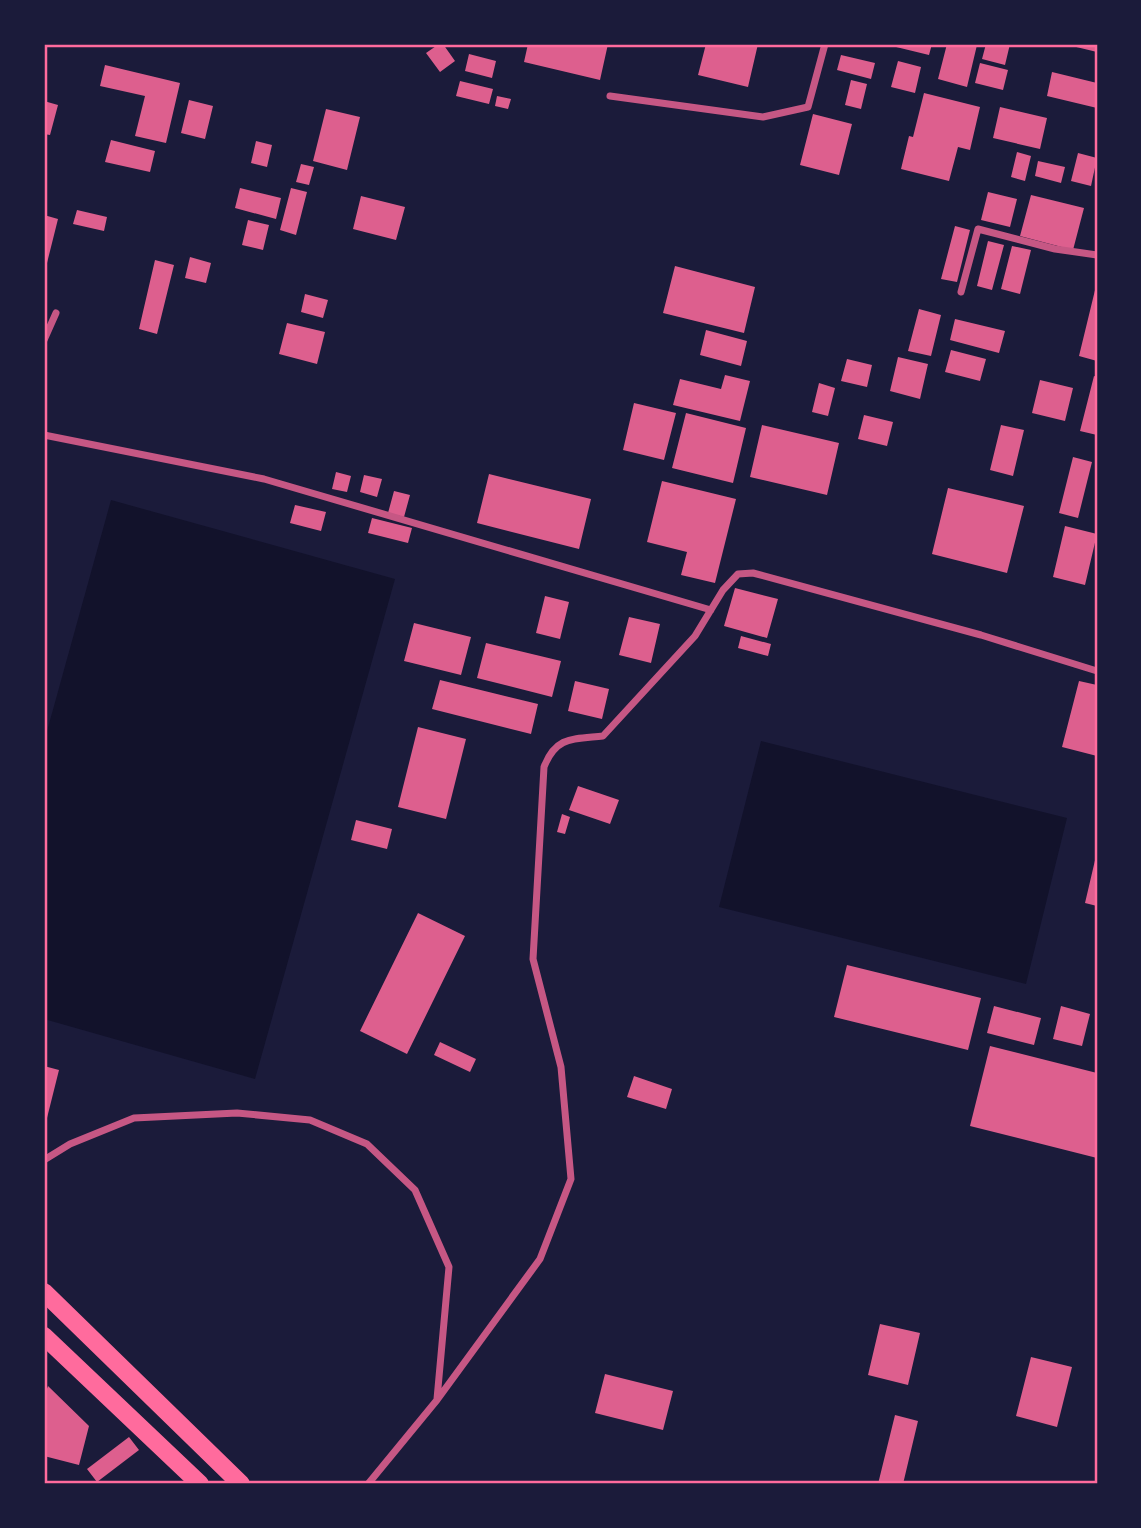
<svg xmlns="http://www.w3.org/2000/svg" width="1141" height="1528" viewBox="0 0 1141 1528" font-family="Literata,serif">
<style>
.water{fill:#12122b}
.building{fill:#dd5f8e}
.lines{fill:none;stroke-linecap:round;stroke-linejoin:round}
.minor{stroke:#c65784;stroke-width:7}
.primary{stroke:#ff6b9d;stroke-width:18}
.neatline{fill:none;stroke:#ff6b9d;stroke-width:2.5}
</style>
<rect width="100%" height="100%" fill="#1b1b3a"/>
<path class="water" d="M111,500L395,579L255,1079L44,1019V742Z
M761,741L1067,818L1026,984L719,907Z"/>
<path class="building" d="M439,44H443L455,61L440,72L426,53Z
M528,44H608L600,80L524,62Z
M706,44H758L748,87L698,75Z
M893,44H932L929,55L892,46Z
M947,44L977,45L967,87L938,79Z
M986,44H1010L1005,65L982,59Z
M1069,44H1097V52L1068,45Z
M469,54L496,61L492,78L465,71Z
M841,55L875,63L871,79L837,70Z
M898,61L921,67L915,93L891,87Z
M980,63L1008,70L1003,90L975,83Z
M105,65L180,83L166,143L135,136L145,96L100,86Z
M1052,72L1097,83V108L1047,96Z
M851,80L867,84L861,109L845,105Z
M460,81L493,89L489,104L456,96Z
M924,93L980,107L970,150L958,147L949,181L901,169L909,136L913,137Z
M497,96L511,99L508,109L495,106Z
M189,100L213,106L205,139L181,133Z
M44,101L58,105L50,135L44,134Z
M1000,107L1047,118L1040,149L993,138Z
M326,109L360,117L347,170L313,161Z
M813,114L852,124L839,175L800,165Z
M111,140L155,151L150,172L105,162Z
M256,141L272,145L267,167L251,163Z
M1017,152L1031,156L1025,181L1011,177Z
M1078,153L1097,158L1091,186L1071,181Z
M1038,161L1065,167L1061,183L1035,176Z
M301,164L314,167L309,185L296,182Z
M240,188L281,198L276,219L235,208Z
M291,188L307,192L296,235L280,230Z
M988,192L1017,199L1010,227L981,220Z
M1031,195L1084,208L1073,250L1020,236Z
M361,196L405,207L396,240L353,229Z
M77,210L107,217L104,231L73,224Z
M44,215L58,219L45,271H44Z
M248,220L269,225L263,250L242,245Z
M955,226L970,230L957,282L941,279Z
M988,241L1004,245L992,290L977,286Z
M1012,246L1031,250L1020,294L1001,289Z
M190,257L211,263L206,283L185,278Z
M155,260L174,265L157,334L139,329Z
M675,266L755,287L744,333L663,313Z
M1096,286H1097V361L1079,356Z
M305,294L328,300L323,318L301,312Z
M919,309L941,315L931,356L908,351Z
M955,319L1005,331L999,353L950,340Z
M287,323L325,332L317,364L279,354Z
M706,330L747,341L741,366L700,355Z
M951,350L986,359L980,381L945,372Z
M898,357L928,364L920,399L890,391Z
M847,359L872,365L867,387L841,381Z
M725,375L750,381L740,421L673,405L680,379L721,389Z
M1094,376L1097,377V435L1080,431Z
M1040,380L1073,388L1065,421L1032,413Z
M819,383L835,388L828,416L812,412Z
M634,403L676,413L664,460L623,450Z
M686,413L746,428L733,483L672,468Z
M864,415L893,422L887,446L858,439Z
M762,425L839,443L827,495L750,477Z
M1001,425L1024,430L1013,476L990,470Z
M1073,457L1092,462L1078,518L1059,513Z
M336,472L351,476L347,492L332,489Z
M489,474L591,499L579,549L477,523Z
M364,475L382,479L377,497L360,492Z
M662,481L736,499L715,583L681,575L687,552L647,542Z
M948,488L1024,506L1007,573L932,554Z
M394,491L410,495L404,517L388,513Z
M295,505L326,512L321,531L290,523Z
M372,518L412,528L408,543L368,533Z
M1065,526L1097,534L1085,585L1053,577Z
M735,588L778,599L767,638L724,626Z
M545,596L569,602L560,639L536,633Z
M629,617L660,624L651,663L619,655Z
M414,623L471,637L461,675L404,661Z
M741,636L771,644L768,656L738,648Z
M486,643L561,661L552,697L477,678Z
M440,680L538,704L531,734L432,709Z
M575,681L609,689L602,719L568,711Z
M1079,681L1097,685V756L1062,747Z
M418,727L466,739L446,819L398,807Z
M578,786L619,800L610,824L569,810Z
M562,814L570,817L565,834L557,832Z
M356,820L392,829L387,849L351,840Z
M1096,856H1097V906L1085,903Z
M418,913L465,936L407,1054L360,1031Z
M847,965L981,998L968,1050L834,1017Z
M994,1006L1041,1018L1034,1045L987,1033Z
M1061,1006L1090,1014L1082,1046L1053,1039Z
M440,1042L476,1059L470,1072L434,1055Z
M990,1046L1097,1073V1158L970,1126Z
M44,1066L59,1070L46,1122H44Z
M634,1076L672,1089L666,1109L627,1097Z
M880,1324L920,1333L908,1385L868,1375Z
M1031,1357L1072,1367L1057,1427L1016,1416Z
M605,1374L673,1391L663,1430L595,1413Z
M48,1386L89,1426L79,1465L44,1456V1397Z
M895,1415L918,1421L903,1484H878Z
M129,1437L139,1450L97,1482L87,1469Z"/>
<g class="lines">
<path class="minor" d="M610,96L763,117L808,107L825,44
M961,292L978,229L1055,249L1097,255
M44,340L56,313
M44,435L264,479L711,610
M44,1160L70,1144L134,1118L237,1113L310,1120L367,1144L415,1190L449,1267L437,1399
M368,1484L437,1400L540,1259L571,1179L561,1067L533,959L544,767C556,736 573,739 603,736L695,636L723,590L738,574L753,573L981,635L1097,671"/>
<path class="primary" d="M44,1292L241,1484
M44,1336L200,1484"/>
</g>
<rect width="1141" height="1528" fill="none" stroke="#1b1b3a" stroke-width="91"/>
<rect x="46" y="46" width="1050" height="1436" class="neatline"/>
</svg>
